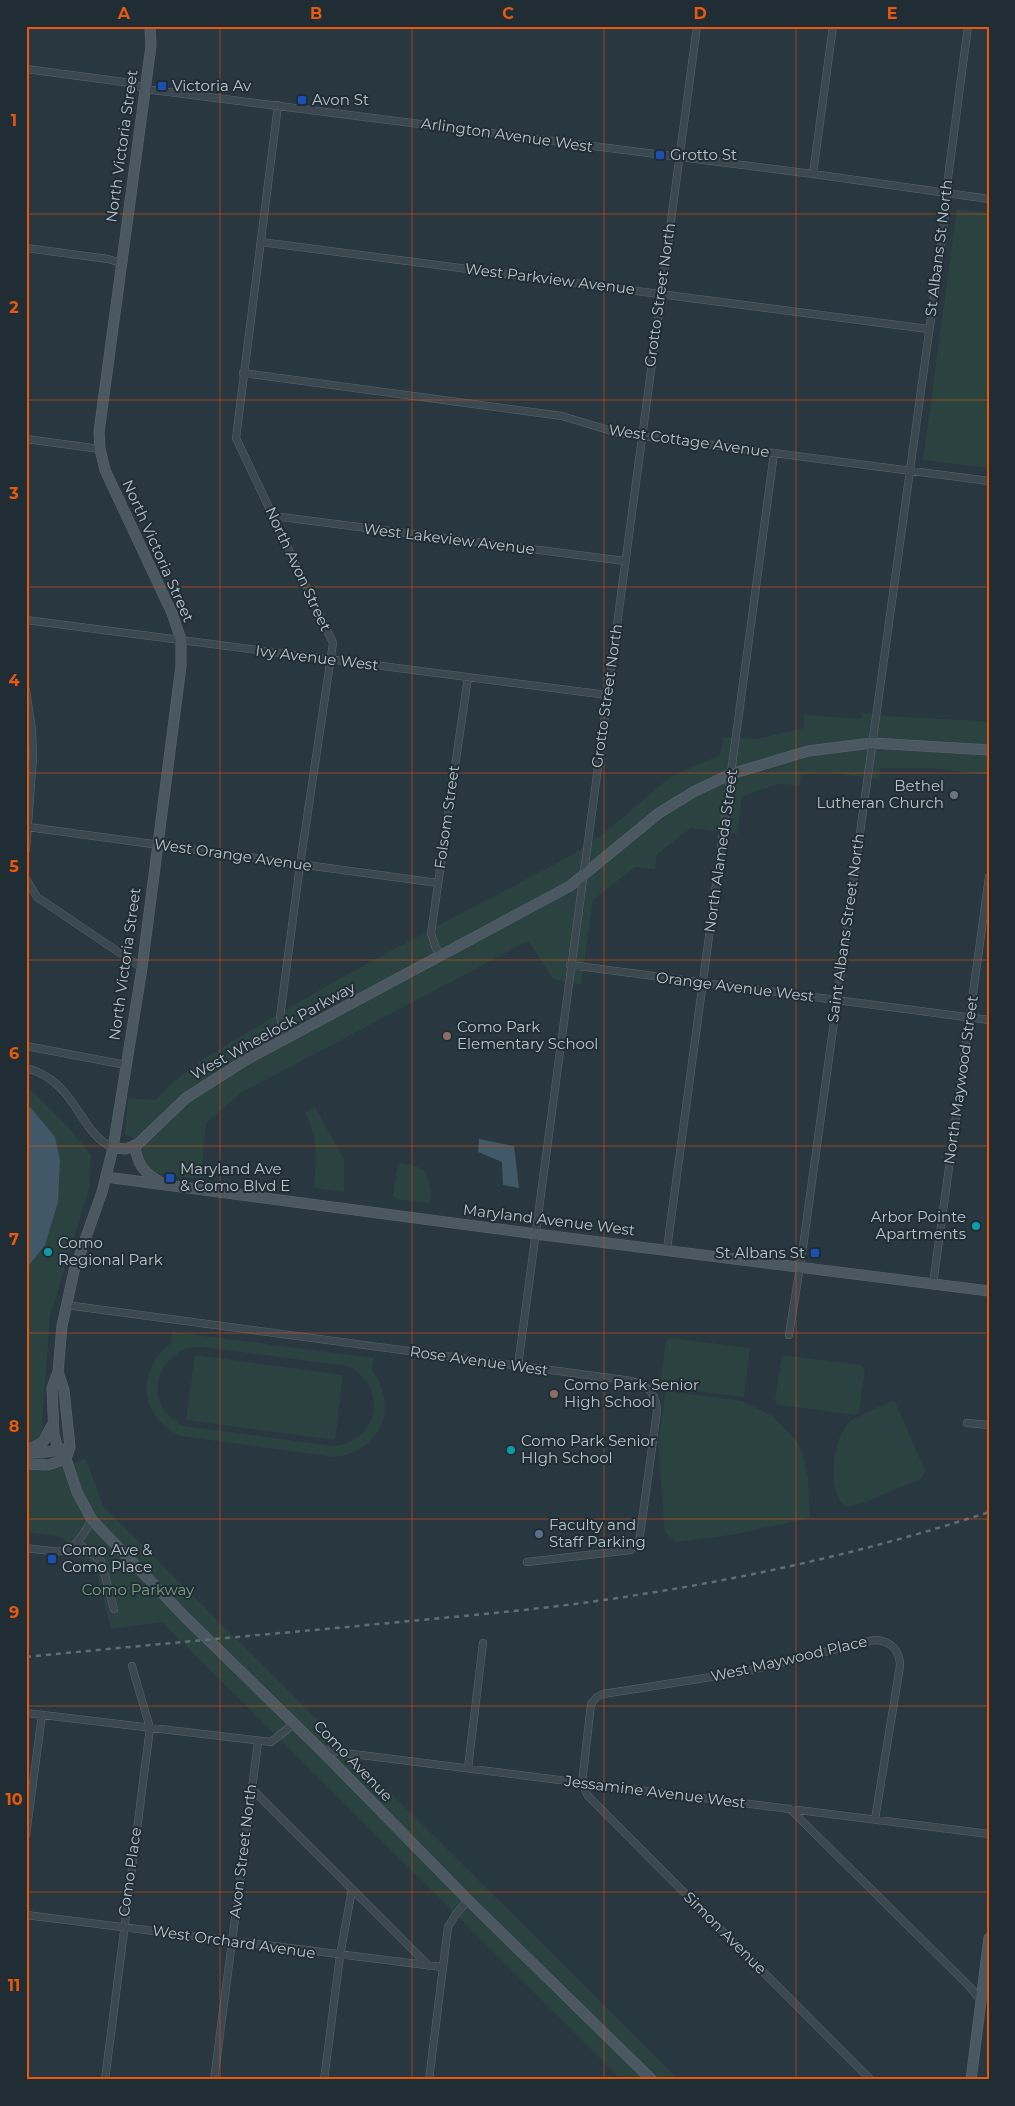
<svg xmlns="http://www.w3.org/2000/svg" width="1015" height="2106" viewBox="0 0 1015 2106" font-family="Montserrat,sans-serif">
<style>
.green{fill:#2b4340;fill-rule:evenodd}
.water{fill:#405867}
.lines{fill:none;stroke-linecap:round;stroke-linejoin:round}
.street-casing{stroke:#5a666d;stroke-width:8}
.secondary-casing{stroke:#5a666d;stroke-width:11}
.street{stroke:#3c4850;stroke-width:7}
.secondary{stroke:#4b5862;stroke-width:10}
.rail{stroke:#5f6d76;stroke-width:2.5;stroke-dasharray:5 5;stroke-linecap:butt}
.grid{fill:none;stroke:#e8590c;stroke-width:1;stroke-opacity:0.55}
.transit-dot{fill:#1a4fb4;stroke:#212d35;stroke-width:2}
.worship-dot{fill:#6b7280;stroke:#212d35;stroke-width:2}
.education-dot{fill:#8d6e63;stroke:#212d35;stroke-width:2}
.culture-dot{fill:#0f9aa8;stroke:#212d35;stroke-width:2}
.service-dot{fill:#5c6f8a;stroke:#212d35;stroke-width:2}
.labels{text-anchor:middle;stroke-width:4;stroke-linejoin:round;paint-order:stroke}
.poi-label{font-size:15px;fill:#b9c3ca;stroke:#212d35;text-anchor:start}
.street-label{font-size:15px;fill:#b9c3ca;stroke:#212d35}
.park-label{font-size:15px;fill:#799e7b;stroke:#212d35}
.neatline{fill:none;stroke:#e8590c;stroke-width:2}
.grid-label{font-size:16px;text-anchor:middle;font-weight:bold;fill:#e8590c}
</style>
<rect width="100%" height="100%" fill="#283740"/>
<path class="green" d="M957,209L989,213V468L923,460Z
M862,713C904,719 947,718 989,722V775L930,768H880L879,779L824,772L801,775L800,786L777,784L742,797L737,834L691,828L657,854L655,869L635,867L593,900L581,985L553,979L528,941L241,1093L206,1123L201,1179L153,1173C145,1167 142,1161 143,1151L133,1137L125,1135L128,1098L156,1100C182,1068 225,1046 260,1025C361,964 467,911 570,856L602,835L670,777L720,755L723,737L757,739L804,728V715L861,719Z
M26,1088L31,1090L70,1129L91,1155L89,1188L50,1316L42,1423L47,1472L86,1459L103,1506L679,2080H622L162,1622L111,1629L95,1564L73,1556L63,1537L26,1532Z
M315,1107L344,1159V1192L314,1188C316,1161 319,1137 305,1113Z
M398,1163L413,1165L426,1171L431,1192L430,1203L396,1199L393,1195Z
M172,1332L374,1358L372,1370C400,1408 380,1452 334,1457L180,1436C139,1416 135,1371 171,1343ZM192,1347H203L347,1366C389,1386 380,1441 334,1446L184,1426C144,1407 152,1359 192,1347Z
M671,1338L750,1348L744,1397L666,1388L660,1383L666,1341Z
M195,1355L343,1375L335,1440L186,1420Z
M782,1355L861,1365L865,1369L859,1412L856,1415L779,1405L775,1401Z
M666,1391L742,1401L772,1416L796,1440L803,1454L808,1478L810,1518L731,1535L677,1542L665,1533L658,1443Z
M894,1400L925,1470L922,1478L866,1502L846,1507C826,1493 832,1435 851,1421C864,1412 880,1407 894,1400Z"/>
<path class="water" d="M26,1106L31,1108L55,1137L60,1160L58,1202L45,1245L26,1269Z
M479,1139L514,1146L519,1188L503,1185L502,1162L478,1152Z"/>
<g class="lines">
<defs>
<path id="street" d="M26,69L131,83L145,89L813,174L989,199
M278,105L236,438L333,643L300,865L280,1017L286,1037
M813,174L833,26
M261,242L928,329
M26,248L108,259L121,263
M243,373L562,416L618,433L642,436L989,481
M26,439L100,449
M273,516L625,561
M26,620L607,695
M26,690L32,730L33,757L26,850
M28,827L438,883
M26,879L37,897L142,968
M440,955L435,946L431,933L468,677
M570,965L989,1020
M26,1046L126,1065
M26,1068C77,1081 77,1131 113,1148
M667,1249L774,453
M933,1284L989,877
M66,1305L625,1380C645,1383 656,1390 657,1411L639,1543L631,1550L527,1562
M789,1335L802,1254L946,209L948,178L968,26
M518,1366L697,26
M967,1423L989,1425
M78,1543L101,1561L114,1609
M26,1548C68,1553 69,1558 92,1520
M26,1713L271,1742L295,1723
M321,1750L989,1834
M468,1768L483,1643
M251,1788L429,1966
M790,1809L970,1987L981,2001
M26,1835L42,1715
M26,1915L442,1967
M105,2080L150,1728L132,1666
M214,2080L258,1742
M324,2080L340,1956L352,1889
M429,2080L448,1927L456,1914L468,1900
M871,2080L588,1796L582,1783L591,1704L597,1697L603,1694L743,1672L874,1640C890,1640 900,1650 900,1666L875,1819"/>
<path id="secondary" d="M135,1145C137,1164 143,1172 159,1181
M113,1148L126,1149L138,1144L186,1098L244,1061L570,886L659,813L695,791L731,774L808,751L872,743L989,750
M106,1177L536,1234L989,1291
M58,1372L52,1388L54,1434L58,1450L66,1459L77,1492L92,1520L184,1616L321,1750L468,1900L652,2080
M26,1451L43,1442L52,1425
M26,1453L46,1452L64,1449
M66,1459L70,1447L64,1390L58,1372L62,1326L74,1271L102,1192L113,1148L142,968L181,666V640L172,613L105,470L100,449L99,432L151,46L150,26
M26,1464L48,1465L66,1459
M971,2080L989,1938"/>
</defs>
<use href="#street" class="street-casing"/>
<use href="#secondary" class="secondary-casing"/>
<use href="#street" class="street"/>
<use href="#secondary" class="secondary"/>
<path class="rail" d="M26,1657C137,1646 248,1636 358,1626C438,1618 518,1612 597,1601C730,1582 861,1554 989,1512"/>
</g>
<path class="grid" d="M220,26V2080M412,26V2080M604,26V2080M796,26V2080M26,214H989M26,400H989M26,587H989M26,773H989M26,960H989M26,1146H989M26,1333H989M26,1519H989M26,1706H989M26,1892H989"/>
<g class="transit-dot">
<rect x="157" y="81" width="10" height="10" rx="2.5"/>
<rect x="297" y="95" width="10" height="10" rx="2.5"/>
<rect x="655" y="150" width="10" height="10" rx="2.5"/>
<rect x="165" y="1173" width="10" height="10" rx="2.5"/>
<rect x="810" y="1248" width="10" height="10" rx="2.5"/>
<rect x="47" y="1554" width="10" height="10" rx="2.5"/>
</g>
<circle class="worship-dot" cx="954" cy="795" r="5"/>
<g class="education-dot">
<circle cx="447" cy="1036" r="5"/>
<circle cx="554" cy="1394" r="5"/>
</g>
<g class="culture-dot">
<circle cx="976" cy="1226" r="5"/>
<circle cx="48" cy="1252" r="5"/>
<circle cx="511" cy="1450" r="5"/>
</g>
<circle class="service-dot" cx="539" cy="1534" r="5"/>
<g class="labels">
<g class="poi-label">
<text x="172" y="91">Victoria Av</text>
<text x="312" y="105">Avon St</text>
<text x="670" y="160">Grotto St</text>
<text x="944" y="791" text-anchor="end">Bethel<tspan x="944" dy="17">Lutheran Church</tspan></text>
<text x="457" y="1032">Como Park<tspan x="457" dy="17">Elementary School</tspan></text>
<text x="180" y="1174">Maryland Ave<tspan x="180" dy="17">&amp; Como Blvd E</tspan></text>
<text x="966" y="1222" text-anchor="end">Arbor Pointe<tspan x="966" dy="17">Apartments</tspan></text>
<text x="58" y="1248">Como<tspan x="58" dy="17">Regional Park</tspan></text>
<text x="805" y="1258" text-anchor="end">St Albans St</text>
<text x="564" y="1390">Como Park Senior<tspan x="564" dy="17">High School</tspan></text>
<text x="521" y="1446">Como Park Senior<tspan x="521" dy="17">HIgh School</tspan></text>
<text x="549" y="1530">Faculty and<tspan x="549" dy="17">Staff Parking</tspan></text>
<text x="62" y="1555">Como Ave &amp;<tspan x="62" dy="17">Como Place</tspan></text>
</g>
<g class="street-label">
<text transform="translate(507 135) rotate(8)" y="5">Arlington Avenue West</text>
<text transform="translate(122 146) rotate(-82)" y="5">North Victoria Street</text>
<text transform="translate(939 248) rotate(-83)" y="5">St Albans St North</text>
<text transform="translate(550 279) rotate(7)" y="5">West Parkview Avenue</text>
<text transform="translate(660 295) rotate(-82)" y="5">Grotto Street North</text>
<text transform="translate(689 441) rotate(8)" y="5">West Cottage Avenue</text>
<text transform="translate(449 539) rotate(7)" y="5">West Lakeview Avenue</text>
<text transform="translate(158 551) rotate(66)" y="5">North Victoria Street</text>
<text transform="translate(298 569) rotate(65)" y="5">North Avon Street</text>
<text transform="translate(317 658) rotate(7)" y="5">Ivy Avenue West</text>
<text transform="translate(607 696) rotate(-82)" y="5">Grotto Street North</text>
<text transform="translate(447 817) rotate(-82)" y="5">Folsom Street</text>
<text transform="translate(721 851) rotate(-82)" y="5">North Alameda Street</text>
<text transform="translate(233 855) rotate(8)" y="5">West Orange Avenue</text>
<text transform="translate(846 928) rotate(-82)" y="5">Saint Albans Street North</text>
<text transform="translate(125 964) rotate(-82)" y="5">North Victoria Street</text>
<text transform="translate(735 987) rotate(7)" y="5">Orange Avenue West</text>
<text transform="translate(273 1031) rotate(-29)" y="5">West Wheelock Parkway</text>
<text transform="translate(961 1080) rotate(-82)" y="5">North Maywood Street</text>
<text transform="translate(549 1220) rotate(7)" y="5">Maryland Avenue West</text>
<text transform="translate(479 1361) rotate(8)" y="5">Rose Avenue West</text>
<text transform="translate(789 1659) rotate(-13)" y="5">West Maywood Place</text>
<text transform="translate(353 1761) rotate(46)" y="5">Como Avenue</text>
<text transform="translate(655 1792) rotate(7)" y="5">Jessamine Avenue West</text>
<text transform="translate(243 1851) rotate(-83)" y="5">Avon Street North</text>
<text transform="translate(130 1872) rotate(-82)" y="5">Como Place</text>
<text transform="translate(725 1933) rotate(45)" y="5">Simon Avenue</text>
<text transform="translate(234 1942) rotate(8)" y="5">West Orchard Avenue</text>
</g>
<g class="park-label">
<text x="138" y="1595">Como Parkway</text>
</g>
</g>
<rect width="1015" height="2106" fill="none" stroke="#212d35" stroke-width="55"/>
<rect x="28" y="28" width="960" height="2050" class="neatline"/>
<g class="grid-label">
<text x="124" y="19">A</text>
<text x="316" y="19">B</text>
<text x="508" y="19">C</text>
<text x="700" y="19">D</text>
<text x="892" y="19">E</text>
<text x="14" y="126">1</text>
<text x="14" y="313">2</text>
<text x="14" y="499">3</text>
<text x="14" y="686">4</text>
<text x="14" y="872">5</text>
<text x="14" y="1059">6</text>
<text x="14" y="1245">7</text>
<text x="14" y="1432">8</text>
<text x="14" y="1618">9</text>
<text x="14" y="1805">10</text>
<text x="14" y="1991">11</text>
</g>
</svg>
